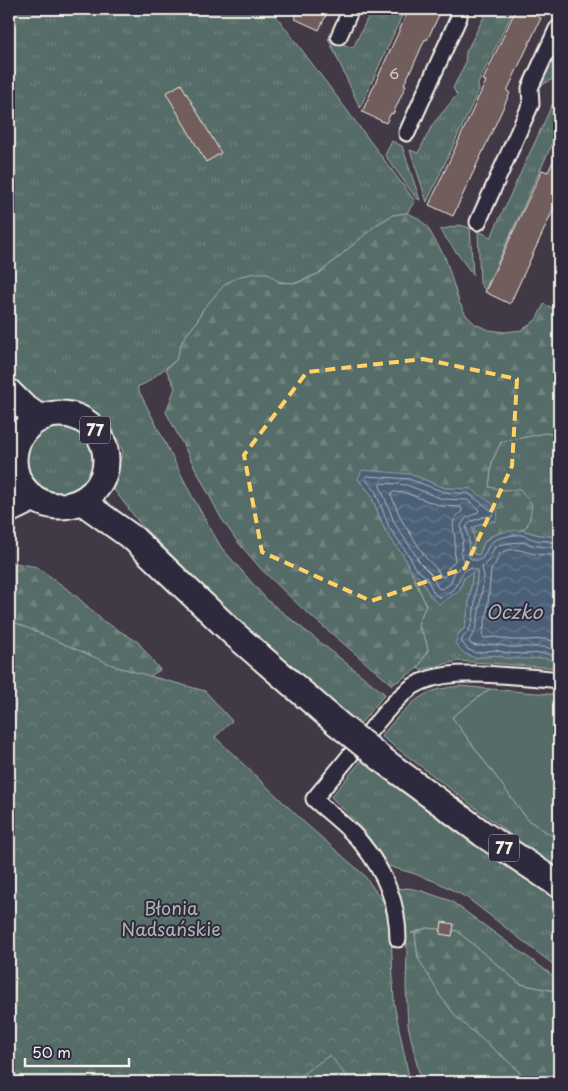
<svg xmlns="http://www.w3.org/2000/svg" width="568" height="1091" viewBox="0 0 568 1091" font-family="'Playpen Sans',sans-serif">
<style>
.grass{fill:url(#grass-tufts);stroke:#a5aea8}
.forest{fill:url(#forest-firs);stroke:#a5aea8}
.park{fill:url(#park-crowns);stroke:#a5aea8}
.garden{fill:#566c67;stroke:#a5aea8}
.water{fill:url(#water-waves);stroke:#8f9ba4}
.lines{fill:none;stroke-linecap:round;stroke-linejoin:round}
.shore{stroke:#b1b7bb;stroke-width:1}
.building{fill:#6f5d5c;stroke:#f4f1e8}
.street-casing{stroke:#f4f1e8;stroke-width:19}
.primary-casing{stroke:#f4f1e8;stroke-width:29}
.street{stroke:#2f2a3d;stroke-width:15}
.primary{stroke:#2f2a3d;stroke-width:25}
.primary-bridge-casing{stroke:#f4f1e8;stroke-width:29;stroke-linecap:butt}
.primary-bridge{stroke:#2f2a3d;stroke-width:25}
.marked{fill:none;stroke:#ffd166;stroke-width:4;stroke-dasharray:10 6;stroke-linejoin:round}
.labels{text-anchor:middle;stroke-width:4;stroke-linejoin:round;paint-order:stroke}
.number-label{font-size:15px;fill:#d3ccc5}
.shield{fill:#2f2a3d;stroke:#b9b5b5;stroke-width:1}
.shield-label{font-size:16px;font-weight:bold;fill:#f4f1e8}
.park-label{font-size:18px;fill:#adb5ae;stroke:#2f2a3d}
.water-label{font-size:19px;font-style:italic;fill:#b1b7bb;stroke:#2f2a3d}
</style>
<defs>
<pattern id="grass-tufts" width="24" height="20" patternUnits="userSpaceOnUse" patternTransform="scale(1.25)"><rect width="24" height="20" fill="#566c67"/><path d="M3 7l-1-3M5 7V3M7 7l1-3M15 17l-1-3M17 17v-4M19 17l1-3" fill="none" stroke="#6f817d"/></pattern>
<pattern id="forest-firs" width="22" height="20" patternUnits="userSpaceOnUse" patternTransform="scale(1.25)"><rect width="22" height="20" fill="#566c67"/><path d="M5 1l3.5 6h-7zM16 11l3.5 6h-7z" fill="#6f817d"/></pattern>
<pattern id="park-crowns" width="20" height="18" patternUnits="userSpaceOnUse" patternTransform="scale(1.25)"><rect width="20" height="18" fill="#566c67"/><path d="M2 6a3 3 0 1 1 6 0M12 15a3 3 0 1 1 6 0" fill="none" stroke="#6f817d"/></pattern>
<pattern id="water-waves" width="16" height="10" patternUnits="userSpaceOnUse" patternTransform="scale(1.25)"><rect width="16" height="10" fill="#4c6177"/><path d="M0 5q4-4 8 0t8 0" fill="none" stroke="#66788a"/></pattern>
</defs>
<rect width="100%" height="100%" fill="#423946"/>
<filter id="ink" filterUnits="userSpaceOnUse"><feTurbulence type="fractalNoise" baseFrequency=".02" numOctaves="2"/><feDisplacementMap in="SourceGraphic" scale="10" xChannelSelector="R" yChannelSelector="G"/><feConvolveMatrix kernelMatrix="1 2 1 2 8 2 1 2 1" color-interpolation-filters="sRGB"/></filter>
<g filter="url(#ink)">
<path class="grass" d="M9,9H271L415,201L407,213L393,215L376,225L320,273L296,283L279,282L267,273L203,309L197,322L183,339L176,360L146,383L137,387L192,496L221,547L267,600L385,694L360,724L342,711L256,637L141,525L112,487L116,470L123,452L110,422L90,413L81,418L64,414L46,416L9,392Z
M372,9H405L360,108L328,38L353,48Z
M488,9H514L478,84L479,90L427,202L410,150L418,153L433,124L457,95L453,88L465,64L466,52Z
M559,39V75L536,89Z
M559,100V129L485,290L480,283L478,231L491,237L553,103Z
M392,141L402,146L420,200L416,198L385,155Z
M460,225L470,228L473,275L440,230Z
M27 460a33 33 0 1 1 66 0a33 33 0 1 1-66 0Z
M545,433L559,435V537L539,535L522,530L528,525L520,489L503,490L489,487L492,461L501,442Z
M410,570L422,580L430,596L459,591L464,578L473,571L468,610L465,627L458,635L475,658L494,655L507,658L543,657L559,662V668L458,661L420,670L418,668L428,650L426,641L418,624L426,605Z
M460,686L490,689L452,717L528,820L559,840V870L548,863L381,736C398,717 414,695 440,689C446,688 453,687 460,686Z
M362,760L509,861L559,894V969L466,897L439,883L415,874L388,866C373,839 353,818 331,797Z
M408,888L422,891L451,901L559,980V992L520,984L457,931L427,928L411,933H415L418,958L516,1068L526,1082H421L408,1025L406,987L407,952L404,915L396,889Z"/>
<path class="forest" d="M407,213L416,217L426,225L445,257L459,302L466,315L475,324L489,330L505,332L522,330L536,320L544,304L559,311V435L545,433L501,442L492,461L489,487L503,490L520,489L532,504C531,510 530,522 526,527C520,534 496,529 486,540C482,544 481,551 479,555L473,554L474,539L472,528L483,523L471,489L445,488L410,474L358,479L370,493L385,530L406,560L426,605L418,624L426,641L428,650L418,668L392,685L304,610L261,569L237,541L221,518L166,412L175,388L166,369L176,360L183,339L197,322L203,309L226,283L241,276L256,273H267L279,282L297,283L320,273L376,225L393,215Z
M9,561L15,563L37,567L74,594L103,621L138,642L160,670L144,680L9,625Z
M427,928L457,931L520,984L559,992V1082H526L516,1068L458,1019L441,997L418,958L415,933Z"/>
<path class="park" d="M9,620L117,667L205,691L232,721L215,737L305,823L364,875L384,903L391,933L394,1004L410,1082H9Z"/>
<path class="garden" d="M490,689L559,695V840L528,820L452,717Z
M330,1055L350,1082H291Z"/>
<path class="water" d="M362,470L410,474L445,488L471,489L495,506L498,512L496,521L483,523L472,528L474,539L473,554L479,555L485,541L494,535L507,531L522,530L539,535L559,537V662L545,658L526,659L507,658L494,655L475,658L465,654L455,644L458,635L465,627L468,610L473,572L464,578L459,591L439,604L430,596L422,580L410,570L406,560L385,530L370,493L358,479Z"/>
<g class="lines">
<path class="shore" d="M382,483L407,485L442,499L467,500L479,509L478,512L465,519L461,526L463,540L461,554L465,563L455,571L450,584L442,589L438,588L431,574L420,563L415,554L395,524L380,486V484Z
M394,492L406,493L441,506L461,507L462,509V511C449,522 454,526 455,540C455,547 454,554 455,561L449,567L444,577L441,576L436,568L426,558L421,550L402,521L391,495L392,493Z
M559,542C552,541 544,541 536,540C531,539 527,536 522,535C514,534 502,537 495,540C485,545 486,559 479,560C464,562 469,549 469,541C469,536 465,530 467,526C470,519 485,517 492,516L493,513L491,510L469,494L444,492L409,479L368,476L365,477L366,480L375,490L389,527L410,557L414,567L426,577L434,593L439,597H441C446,594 452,591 455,587C461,578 460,570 472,568L477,571V575C475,592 476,612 470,628C468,633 463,636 461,641L467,649L476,653L494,650L508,653L526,654L545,653L559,657
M559,548L537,546L521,542L509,543L499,545L494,548L489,560L482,567L484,576L479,612L475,631L469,641L471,644L477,646L494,644L509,647H545L559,651
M559,555C551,555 543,555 535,554C520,551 516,546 500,553L495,564L491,570L487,613L482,635L484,638L496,637L510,640H526L546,639L559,643"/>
</g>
<path class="building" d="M299,9H329L319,30L295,19Z
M409,9H442L427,40L425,39L414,64L404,84L406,85L393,114L391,113L386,123L362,112Z
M516,9H521L541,18L507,91L510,93L453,216L429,205L486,81L483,80Z
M181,84L221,153L206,162L166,93Z
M559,148V197L510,304L485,292L542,170L548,172Z
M442,922L454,924L452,936L440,934Z"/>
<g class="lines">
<defs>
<path id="street" d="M339,36L351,9
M407,133L459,17V9
M478,222L531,104L530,88L557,29L559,28
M398,939C398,904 384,871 362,844C349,827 330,814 314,799C331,779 348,758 365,737C379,720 394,700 412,687C440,669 482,674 514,676C529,677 544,678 559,680"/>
<path id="primary" d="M9,392L23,406L40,418
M14 460a46 46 0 1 1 92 0a46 46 0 1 1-92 0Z
M81,501L134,539L233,633L337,723
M9,510L34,498
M388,764L483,834L559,885"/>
</defs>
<use href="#street" class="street-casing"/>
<use href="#primary" class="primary-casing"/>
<use href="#street" class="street"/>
<use href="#primary" class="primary"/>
<defs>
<path id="primary-bridge" d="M337,723L388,764"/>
</defs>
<use href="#primary-bridge" class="primary-bridge-casing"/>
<use href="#primary-bridge" class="primary-bridge"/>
</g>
</g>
<path class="marked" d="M423,359L517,379L512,466L465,568L371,601L262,552L244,455L307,372Z"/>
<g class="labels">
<g class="number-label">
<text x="394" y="79">6</text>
</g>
<g class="shield">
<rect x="80" y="416.5" width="30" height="27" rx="4"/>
<rect x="489" y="834.5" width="30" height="27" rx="4"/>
</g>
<g class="shield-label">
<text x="95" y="436">77</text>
<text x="504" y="854">77</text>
</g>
<g class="park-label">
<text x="171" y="915">Błonia<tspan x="171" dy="21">Nadsańskie</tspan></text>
</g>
<g class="water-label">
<text x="514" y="619">Oczko</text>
</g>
</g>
<rect width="568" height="1091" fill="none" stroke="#2f2a3d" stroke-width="30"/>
<rect x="15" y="15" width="538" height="1061" fill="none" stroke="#f4f1e8" stroke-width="2" filter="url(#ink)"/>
<path d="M25 1058v8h104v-8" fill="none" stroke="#f4f1e8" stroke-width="2.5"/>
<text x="32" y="1058" font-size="15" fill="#f4f1e8" stroke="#2f2a3d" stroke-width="4" paint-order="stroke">50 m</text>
</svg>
